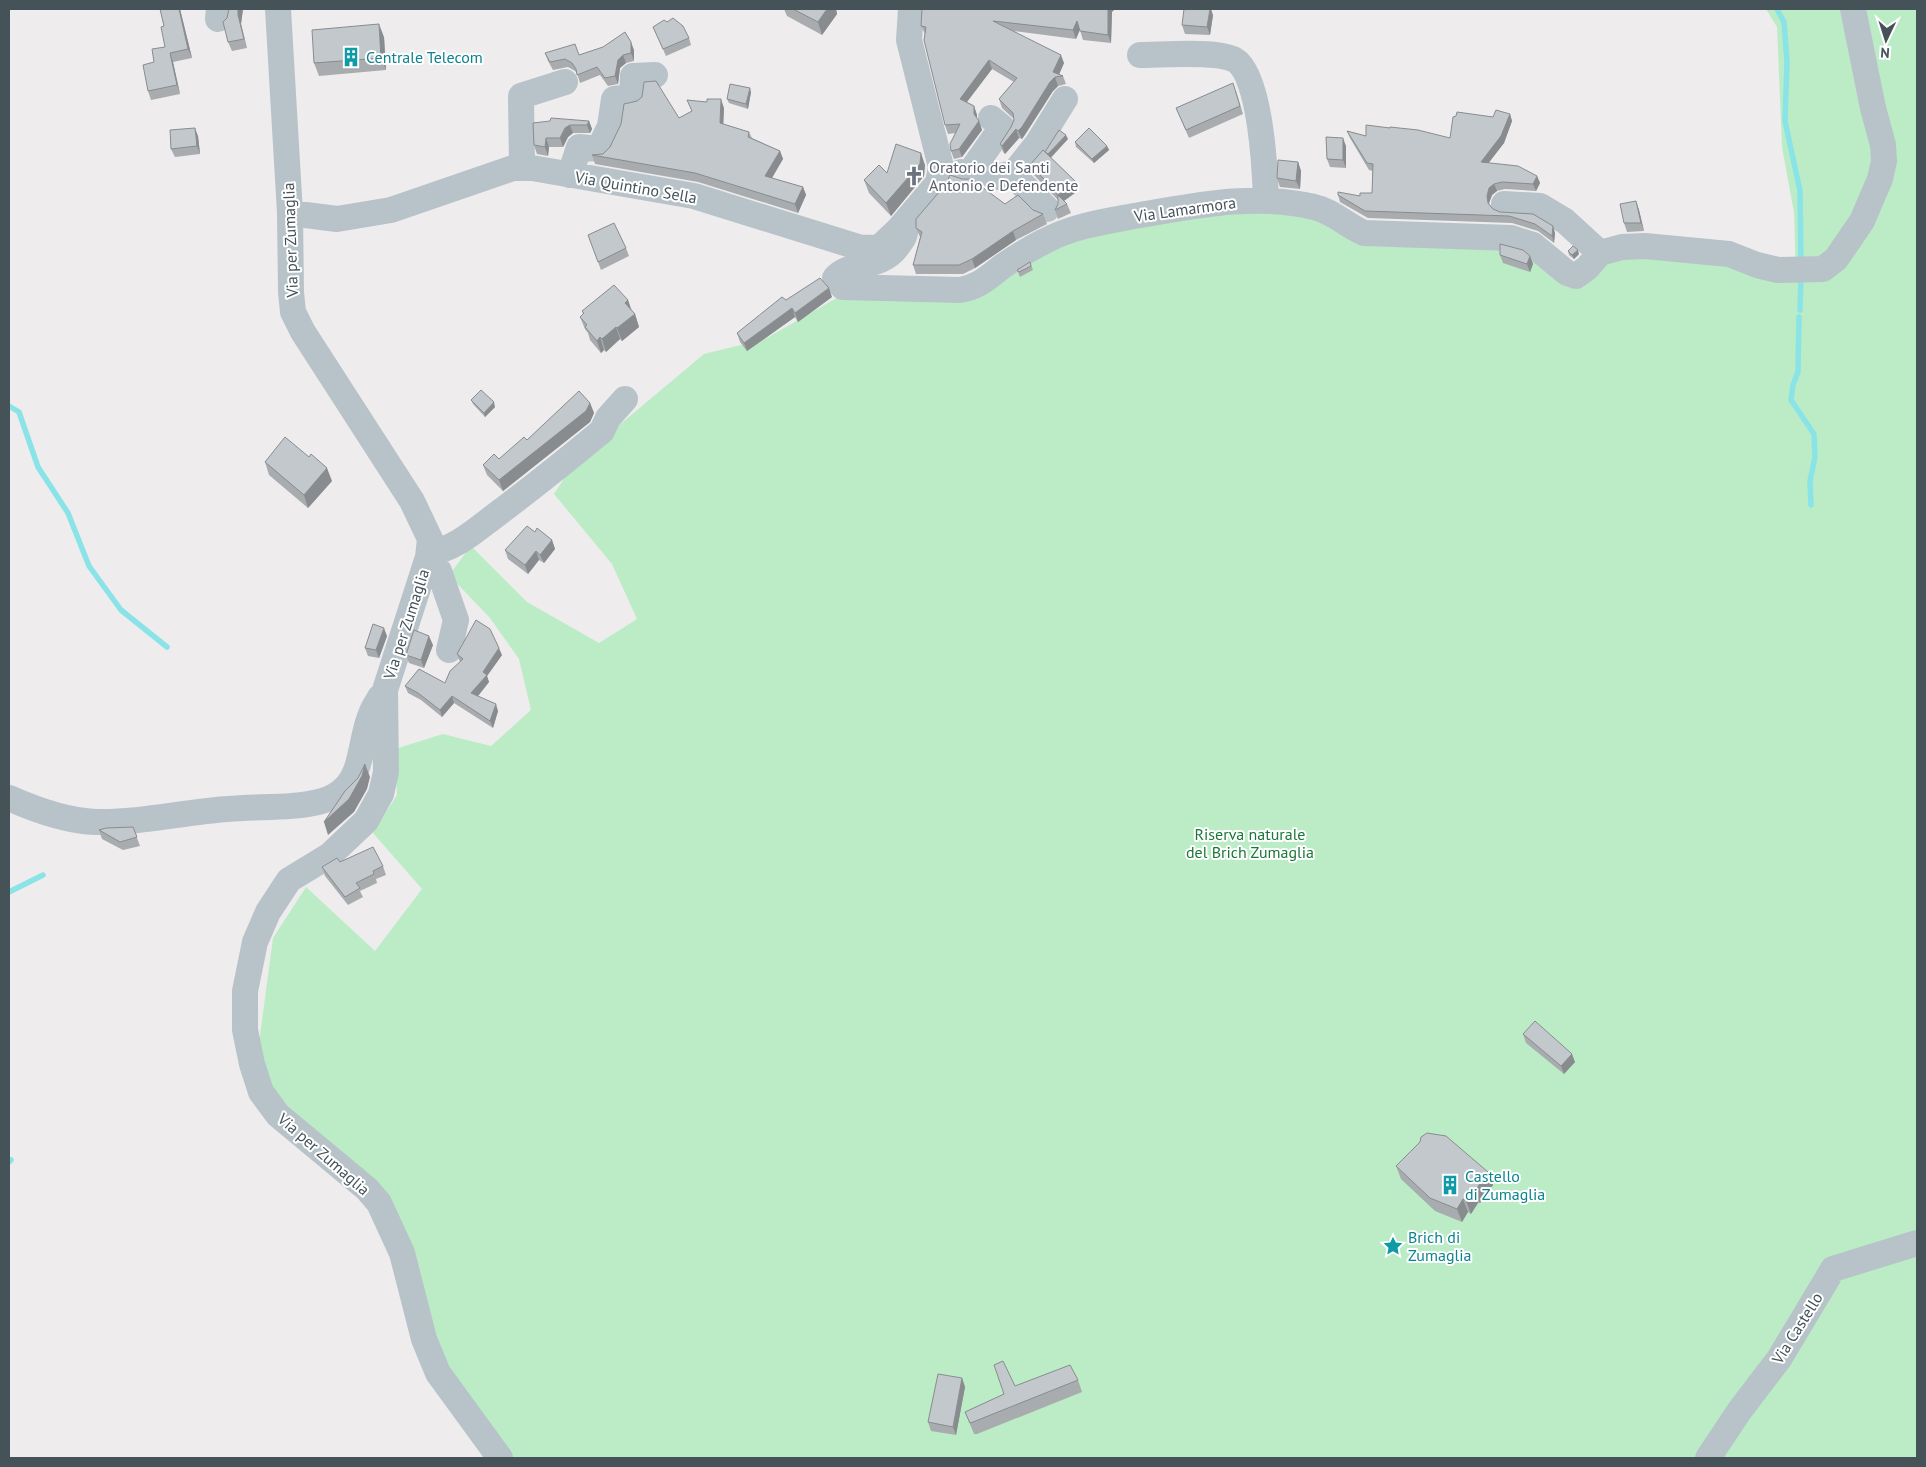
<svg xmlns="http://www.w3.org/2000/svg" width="1926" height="1467" viewBox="0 0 1926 1467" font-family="'PT Sans',sans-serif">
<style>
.green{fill:#bbecc6}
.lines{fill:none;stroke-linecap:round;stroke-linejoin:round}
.stream{stroke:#8ae3e7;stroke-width:5.5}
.minor{stroke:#b8c3c9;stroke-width:26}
.wall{fill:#a8acaf}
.shaded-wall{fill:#888c8f}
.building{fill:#c3c8cc;stroke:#888c8f}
.labels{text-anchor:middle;stroke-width:4;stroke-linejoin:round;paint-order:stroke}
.culture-label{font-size:16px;fill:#0d838f;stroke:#fff;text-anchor:start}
.worship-label{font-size:16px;fill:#5b616d;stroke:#fff;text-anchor:start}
.street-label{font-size:16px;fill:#455359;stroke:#fff}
.park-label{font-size:16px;fill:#1a7639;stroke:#fff}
</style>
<rect width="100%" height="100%" fill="#efeced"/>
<path class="green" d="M1766,9H1917V1458H510L443,1367L387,1202L273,1092L259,1043L273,938L306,887L375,951L422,889L373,833L397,795L395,749L443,734L491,746L531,710L519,659L490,618L449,575L471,546L527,602L599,643L637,619L612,564L554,494L574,463L704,354L765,339L847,292L970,295L1088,230L1268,206L1510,245L1557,275L1620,254L1724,261L1796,277L1794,213L1782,147L1777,27Z"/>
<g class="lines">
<path class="stream" d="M1777,9L1784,22L1787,62L1785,121L1800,191L1801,263
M1800,310L1801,275
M1799,317L1798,372L1793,385L1791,400L1814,434L1815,457L1810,481L1811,505
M9,406L19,412L38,467L68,513L89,566L121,610L167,647
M9,892L43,875
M9,1162L11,1160"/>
<path class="minor" d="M278,9L290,213L291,292L293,312L303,332L412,501L430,539L428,557L385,690L386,772L381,794L366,821L330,855L289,880L268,912L255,942L245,991V1030L252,1064L261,1092L278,1115L367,1189L379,1203L402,1253L424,1339L438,1373L500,1458
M218,19L219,9
M1140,55C1162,55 1217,50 1235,60C1261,75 1265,171 1266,200
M974,167L996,177L1014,173L1037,144L1065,99
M522,168L521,96L565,82
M961,172L969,174L1002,127L991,118
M1014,173L1021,183L1047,209
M570,175L579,147L599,149L610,126L614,99L632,97L633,76L655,75
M1504,204L1540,206L1565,221L1600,253
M290,213L337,219L391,210L513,168H532L694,196L861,248L880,247L899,229L938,183L941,167L909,40L911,9
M899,229L905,233C904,239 900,242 897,247C880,270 849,261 835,278L843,287L960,290C979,287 988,277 1003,266C1016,257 1031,248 1045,241C1075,225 1108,221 1140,215C1198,205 1256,193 1314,207C1333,211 1347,226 1364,233L1511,238L1533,245L1567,273L1576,276L1587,268L1600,253L1622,247L1645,246L1729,254L1757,265L1778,270L1823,269L1836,259L1862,221L1880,179L1884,161L1883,145L1873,108L1853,9
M429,553C454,550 476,530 496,515C532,488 567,460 602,431L608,418L625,399
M428,557L439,571L456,620L449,650
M9,798C36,810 66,821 96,822C140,823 184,812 228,809C257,806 293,809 322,801C330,799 339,794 345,788C363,771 361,735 371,714C373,708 377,703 380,697
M1708,1458L1740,1410L1779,1359L1833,1269L1917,1243"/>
</g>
<path class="wall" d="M160,9H180L192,58L173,62L180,94L151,100L148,91L154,62L165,47L164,26Z
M229,9H243L241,24L247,48L232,51L228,42L227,18Z
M784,9H836L837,14L822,35L787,16Z
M1112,12L1111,43L1083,40L1080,30L1076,39L1014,31L1064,63L1059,74L1063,76L1066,84L1058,86L1053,91L1025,135L1022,139L1019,138L1005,154L1003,152L1000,144L1011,127L1014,119L1002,108L999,99L1014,82L992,69L967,102L974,106L977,115V119L979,121L982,130L962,157L954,159L951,151L956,133L948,134L945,125L925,34L921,26Z
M1213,15L1210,35L1185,34L1182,25Z
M653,27L689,38L691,45L666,56Z
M384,37L386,70L319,76L314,63Z
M634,50V61L626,63L620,68L618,84L608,86L600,75L580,83L577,73L575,71L568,67L553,70L548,61L545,53L579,55Z
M1236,91L1243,114L1189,138L1176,108Z
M751,92L748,109L729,103L727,99Z
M687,100L724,108L723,124L749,132L752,138L780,151L783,159L771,178L803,187L806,195L798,213L698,182L595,164L592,155L603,154L610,147L637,101L679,118L692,111Z
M1510,114L1512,121L1504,143L1488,163L1537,176L1540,183L1536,191L1505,189L1497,191L1492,195L1489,203L1490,205L1493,209L1500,212L1533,214L1555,233L1554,243L1538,231L1512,223L1368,218L1340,202L1338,195L1360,196L1372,193L1373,171L1369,170L1350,138L1347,131L1366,136L1450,138L1493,117Z
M589,121L592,129L590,133H573L568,137L563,147H549L548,156L537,154L534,145L533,123Z
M198,136L200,154L175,157L171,149Z
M1068,139L1051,158L1076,182L1079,190L1064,201L1067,204L1071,213L1058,219L1055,210L1058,204V200L1033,174L1030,165Z
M1075,142L1107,146L1109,150L1094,163L1076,147Z
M1346,146V168L1330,167L1327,159Z
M1298,162L1301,171L1300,189L1280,187L1277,178Z
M925,165L924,176L891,216L869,193L864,180L887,173Z
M1636,201L1639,210L1644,231L1627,232L1624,223Z
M1005,204L1033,210L1043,214L1047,224L1016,240L975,268L963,274H916L913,265L920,237L916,228Z
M588,235L626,248L629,256L601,270Z
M1568,251L1579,254L1574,259L1569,255Z
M1500,255L1530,256L1533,264L1530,272L1503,263Z
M1030,262L1033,270L1020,277L1017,270Z
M832,297L798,322L795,317L747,351L740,342L737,333L786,300Z
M628,300L632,311L635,314L639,327L622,341L620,339L606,352L604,350L601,353L590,340L588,333L585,329L580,317L583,314L582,311Z
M471,400L495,407L485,417L473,404Z
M590,403L594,413L590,422L503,491L487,475L483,465L499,459L527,440Z
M265,462L332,481L308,508L269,475Z
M535,532L552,540L555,549L544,563L539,560L528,574L508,559L505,550Z
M387,636L379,658L368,656L365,648Z
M433,645L424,668L409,663L406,655Z
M457,654L502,655L487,676L489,682L478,696L498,711L493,728L454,703L442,717L421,700L408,693L405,686L445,683L460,662Z
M133,827L140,846L123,850L102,839L99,830Z
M340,862L383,866L386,875L376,879L377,883L360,891L363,897L348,905L325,876L322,867Z
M1523,1034L1575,1062L1564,1074L1526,1043Z
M1396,1166L1488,1172L1493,1185L1480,1203H1478L1471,1214L1468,1212L1462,1222L1435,1211L1401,1179Z
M962,1378L965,1387L956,1435L931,1431L928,1422Z
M1078,1380L1082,1392L977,1434H974L965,1412L1004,1394L1015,1386Z"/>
<path class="shaded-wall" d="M179,9H180L192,58L188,49Z
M238,9H243L241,24L247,48L238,15Z
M827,9H836L837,14L822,35L818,22Z
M1108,9H1115L1112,12L1111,43L1108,35Z
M1210,9H1211L1213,15L1210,35L1207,27Z
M1077,21L1080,29L1076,39L1073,30Z
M379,24L384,37L386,70L381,58Z
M631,42L634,50V61L631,53Z
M170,53L173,62L180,94L177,85Z
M623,55L626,63L620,68L618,84L615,76L618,60Z
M1061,55L1064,63L1058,77H1055L1058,86L1053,91L1022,139L1018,131L1053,72Z
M989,60L992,69L963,107L960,99Z
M750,88L751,92L748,109L746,104Z
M721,99L724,108L723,131L720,123Z
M974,106L977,115V123L974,114Z
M1510,114L1512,121L1504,143L1484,169L1481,162Z
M589,121L592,129L590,133L587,125Z
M979,121L982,130L962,157L959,149Z
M570,125L573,133L568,137L563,147L560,138L565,128Z
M195,128L198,136L200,154L197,146Z
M1016,129L1019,138L1005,154L1002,146Z
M1066,135L1068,139L1050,158L1048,154Z
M546,138L549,147L548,156L545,147Z
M1343,138L1346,146V168L1343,160Z
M1107,146L1109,150L1094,163L1092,159Z
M780,151L783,159L768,185L765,176Z
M921,153L925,165L924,176L891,216L886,203Z
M1298,162L1301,171L1300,189L1296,181Z
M1537,176L1540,183L1536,191L1533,184Z
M1076,182L1079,190L1061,203L1058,195Z
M1494,184L1497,191L1492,195L1489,203L1490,210L1488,203L1487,196L1489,188Z
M803,187L806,195L798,213L795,204Z
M1636,201L1639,210L1644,231L1641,223Z
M1553,226L1555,233L1554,243L1552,236Z
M1013,231L1016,240L975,268L972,259Z
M1578,250L1579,254L1574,259L1572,255Z
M1530,256L1533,264L1530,272L1527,264Z
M829,288L832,297L798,322L795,313Z
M628,300L632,313L625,303Z
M792,308L795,317L747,351L744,343Z
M635,314L639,327L622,341L617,328Z
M616,327L620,339L606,352L602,339Z
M600,337L604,350L601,353L597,341Z
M494,402L495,407L485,417L484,413Z
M590,403L594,413L590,422L503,491L499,480Z
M327,468L332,481L308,508L304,495Z
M552,540L555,549L544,563L540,555Z
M536,551L539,560L528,574L525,565Z
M384,628L387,636L379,658L376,650Z
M429,636L433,645L424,668L421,660Z
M499,648L502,655L487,676L489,682L474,701L471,693L483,672Z
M452,696L454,703L442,717L440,710Z
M496,704L498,711L493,728L490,721Z
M365,764L370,777L367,789L354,812L328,835L324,822L362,776Z
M1572,1054L1575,1062L1564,1074L1561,1066Z
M1488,1172L1493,1185L1480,1203L1475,1191Z
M1473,1190L1478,1203L1471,1214L1466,1201Z
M1463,1199L1468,1212L1462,1222L1457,1209Z
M962,1378L965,1387L956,1435L953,1427Z"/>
<path class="building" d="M160,9H179L188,49L170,53L177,85L148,91L143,65L154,62L152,49L165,47L161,27L164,26Z
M229,9H238V15L244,39L228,42L223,22L227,18Z
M793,9H827L818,22Z
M922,9H1108V35L1080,31L1077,21L1073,30L993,21L1061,55L1053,72L1063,76L1055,77L1050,82L1022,127L1018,131L1016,129L1002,146L1000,144L1011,127L1014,120L1013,113L999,99L1017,78L989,60L960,99L974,106V114L979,121L959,149L951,151L950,144L960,124L945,125L924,40L926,27L921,26Z
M1184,9H1210L1207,27L1182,25Z
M673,18L683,26L689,38L663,49L653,27L664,20L667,22Z
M379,24L381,58L314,63L312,30Z
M625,32L631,42V53L623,55L618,60L615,76L605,78L597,67L577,75L576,69L572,63L565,59L550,62L545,53L575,44L579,55L603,47Z
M656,81L679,118L692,111L687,100L707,102V99H721L720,123L749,132L748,137L780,151L765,176L803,187L795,204L695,173L592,155L603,154L610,147L621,124L624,104L637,101L642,97L644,82Z
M1233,83L1240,106L1186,130L1176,108Z
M730,84L750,88L746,104L727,99Z
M1496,110L1510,114L1501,136L1481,162L1518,166L1537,176L1533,184L1502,182L1494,184L1489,188L1487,196L1488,203L1493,209L1500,212L1533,214L1553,226L1552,236L1535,224L1509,216L1365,211L1338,195V192L1360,196V193H1372L1373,164L1367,163L1347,131L1366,136V125L1390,128V127L1418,130L1450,138L1453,117L1456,116L1457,112L1493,117Z
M551,118L589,121L587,125H570L565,128L560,138H546L545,147L534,145L533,123L550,121Z
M195,128L197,146L171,149L170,130Z
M1089,128L1107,146L1092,159L1075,142Z
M1059,130L1066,135L1048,154L1045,152Z
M1326,137L1343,138V160L1327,159Z
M896,144L921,153L920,164L886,203L864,180L879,165L887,173Z
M1043,150L1076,182L1058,195L1067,204L1055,210L1058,204V196L1055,190L1030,165Z
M1278,160L1298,162L1296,181L1277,178Z
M950,175L962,179H971L1005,204L1018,195L1033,210L1043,214L1013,231L972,259L959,265H913L922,232L916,228V219L946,184Z
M1636,201L1641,223H1624L1620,204Z
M614,223L626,248L598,262L588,235Z
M1500,244L1523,250L1530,256L1527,264L1500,255Z
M1573,246L1578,250L1572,255L1568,251Z
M1030,262L1031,266L1019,272L1017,270Z
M820,278L829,288L795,313L792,308L744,343L737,333L782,297L786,300Z
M614,285L628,300L625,303L635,314L617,328L616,327L602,339L600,337L597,341L585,327L587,325L580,317L584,313L582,311Z
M481,390L494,402L484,413L471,400Z
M579,391L590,403L586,411L499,480L483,465L494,454L499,459L524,437L527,440Z
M285,437L309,457L311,454L327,468L304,495L265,462Z
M527,526L535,532L537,528L552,540L540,555L536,551L525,565L505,550Z
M476,620L490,629L499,648L483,672L487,675L471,693L496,704L490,721L452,696L440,710L418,693L405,686L419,669L445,683L450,671L463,659L457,654Z
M373,624L384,628L376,650L365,648Z
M414,630L429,636L421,660L406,655Z
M365,764L362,776L349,799L324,822L345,791L358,778Z
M133,827L137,837L120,842L99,830L106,828Z
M373,847L383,866L373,871L374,874L356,883L360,888L345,897L322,867L337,858L340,862Z
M1535,1021L1572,1054L1561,1066L1523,1034Z
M1427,1133L1446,1136L1488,1172L1475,1191L1473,1190L1466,1201L1463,1199L1457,1209L1430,1198L1396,1166L1420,1142L1421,1137Z
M1003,1361L1015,1386L1070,1365L1078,1380L973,1422L970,1423L965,1412L1004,1394L994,1365Z
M938,1374L962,1378L953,1427L928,1422Z"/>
<defs>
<symbol id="building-bare" viewBox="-9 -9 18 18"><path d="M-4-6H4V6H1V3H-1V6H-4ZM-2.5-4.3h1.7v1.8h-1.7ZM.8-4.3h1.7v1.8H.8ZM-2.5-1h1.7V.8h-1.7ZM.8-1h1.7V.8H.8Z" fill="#0f9aa8" stroke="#fff" stroke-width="2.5" paint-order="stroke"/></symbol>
<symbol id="church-bare" viewBox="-9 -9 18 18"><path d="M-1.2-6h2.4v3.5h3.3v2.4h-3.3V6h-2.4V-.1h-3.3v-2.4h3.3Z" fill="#6b7280" stroke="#fff" stroke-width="2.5" paint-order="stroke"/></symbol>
<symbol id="sight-bare" viewBox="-9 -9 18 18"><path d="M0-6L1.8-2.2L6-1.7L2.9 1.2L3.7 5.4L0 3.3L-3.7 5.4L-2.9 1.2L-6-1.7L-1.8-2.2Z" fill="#0f9aa8" stroke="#fff" stroke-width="2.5" paint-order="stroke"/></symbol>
</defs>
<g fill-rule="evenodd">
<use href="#building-bare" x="337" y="43" width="28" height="28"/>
<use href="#church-bare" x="900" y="162" width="28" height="28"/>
<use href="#building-bare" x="1436" y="1171" width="28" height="28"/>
<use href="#sight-bare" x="1379" y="1232" width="28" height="28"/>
</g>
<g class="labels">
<g class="culture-label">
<text x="366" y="63">Centrale Telecom</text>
<text x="1465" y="1182">Castello<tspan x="1465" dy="18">di Zumaglia</tspan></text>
<text x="1408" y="1243">Brich di<tspan x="1408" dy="18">Zumaglia</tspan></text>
</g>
<g class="worship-label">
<text x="929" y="173">Oratorio dei Santi<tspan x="929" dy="18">Antonio e Defendente</tspan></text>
</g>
<g class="street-label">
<text transform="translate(636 187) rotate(10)" y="6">Via Quintino Sella</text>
<text transform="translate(1185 209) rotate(-8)" y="6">Via Lamarmora</text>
<text transform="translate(290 240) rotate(-92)" y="6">Via per Zumaglia</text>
<text transform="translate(406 624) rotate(-72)" y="6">Via per Zumaglia</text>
<text transform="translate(324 1154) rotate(41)" y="6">Via per Zumaglia</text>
<text transform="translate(1797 1328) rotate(-58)" y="6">Via Castello</text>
</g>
<g class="park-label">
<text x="1250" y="840">Riserva naturale<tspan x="1250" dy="18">del Brich Zumaglia</tspan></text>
</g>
</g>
<rect width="1926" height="1467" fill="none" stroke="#455359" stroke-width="20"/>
<g transform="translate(1886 40) rotate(184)" stroke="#ffffff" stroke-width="4" paint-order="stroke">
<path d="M0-4L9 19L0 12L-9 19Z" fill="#455359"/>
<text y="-8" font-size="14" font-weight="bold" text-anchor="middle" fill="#455359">N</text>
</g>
</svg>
